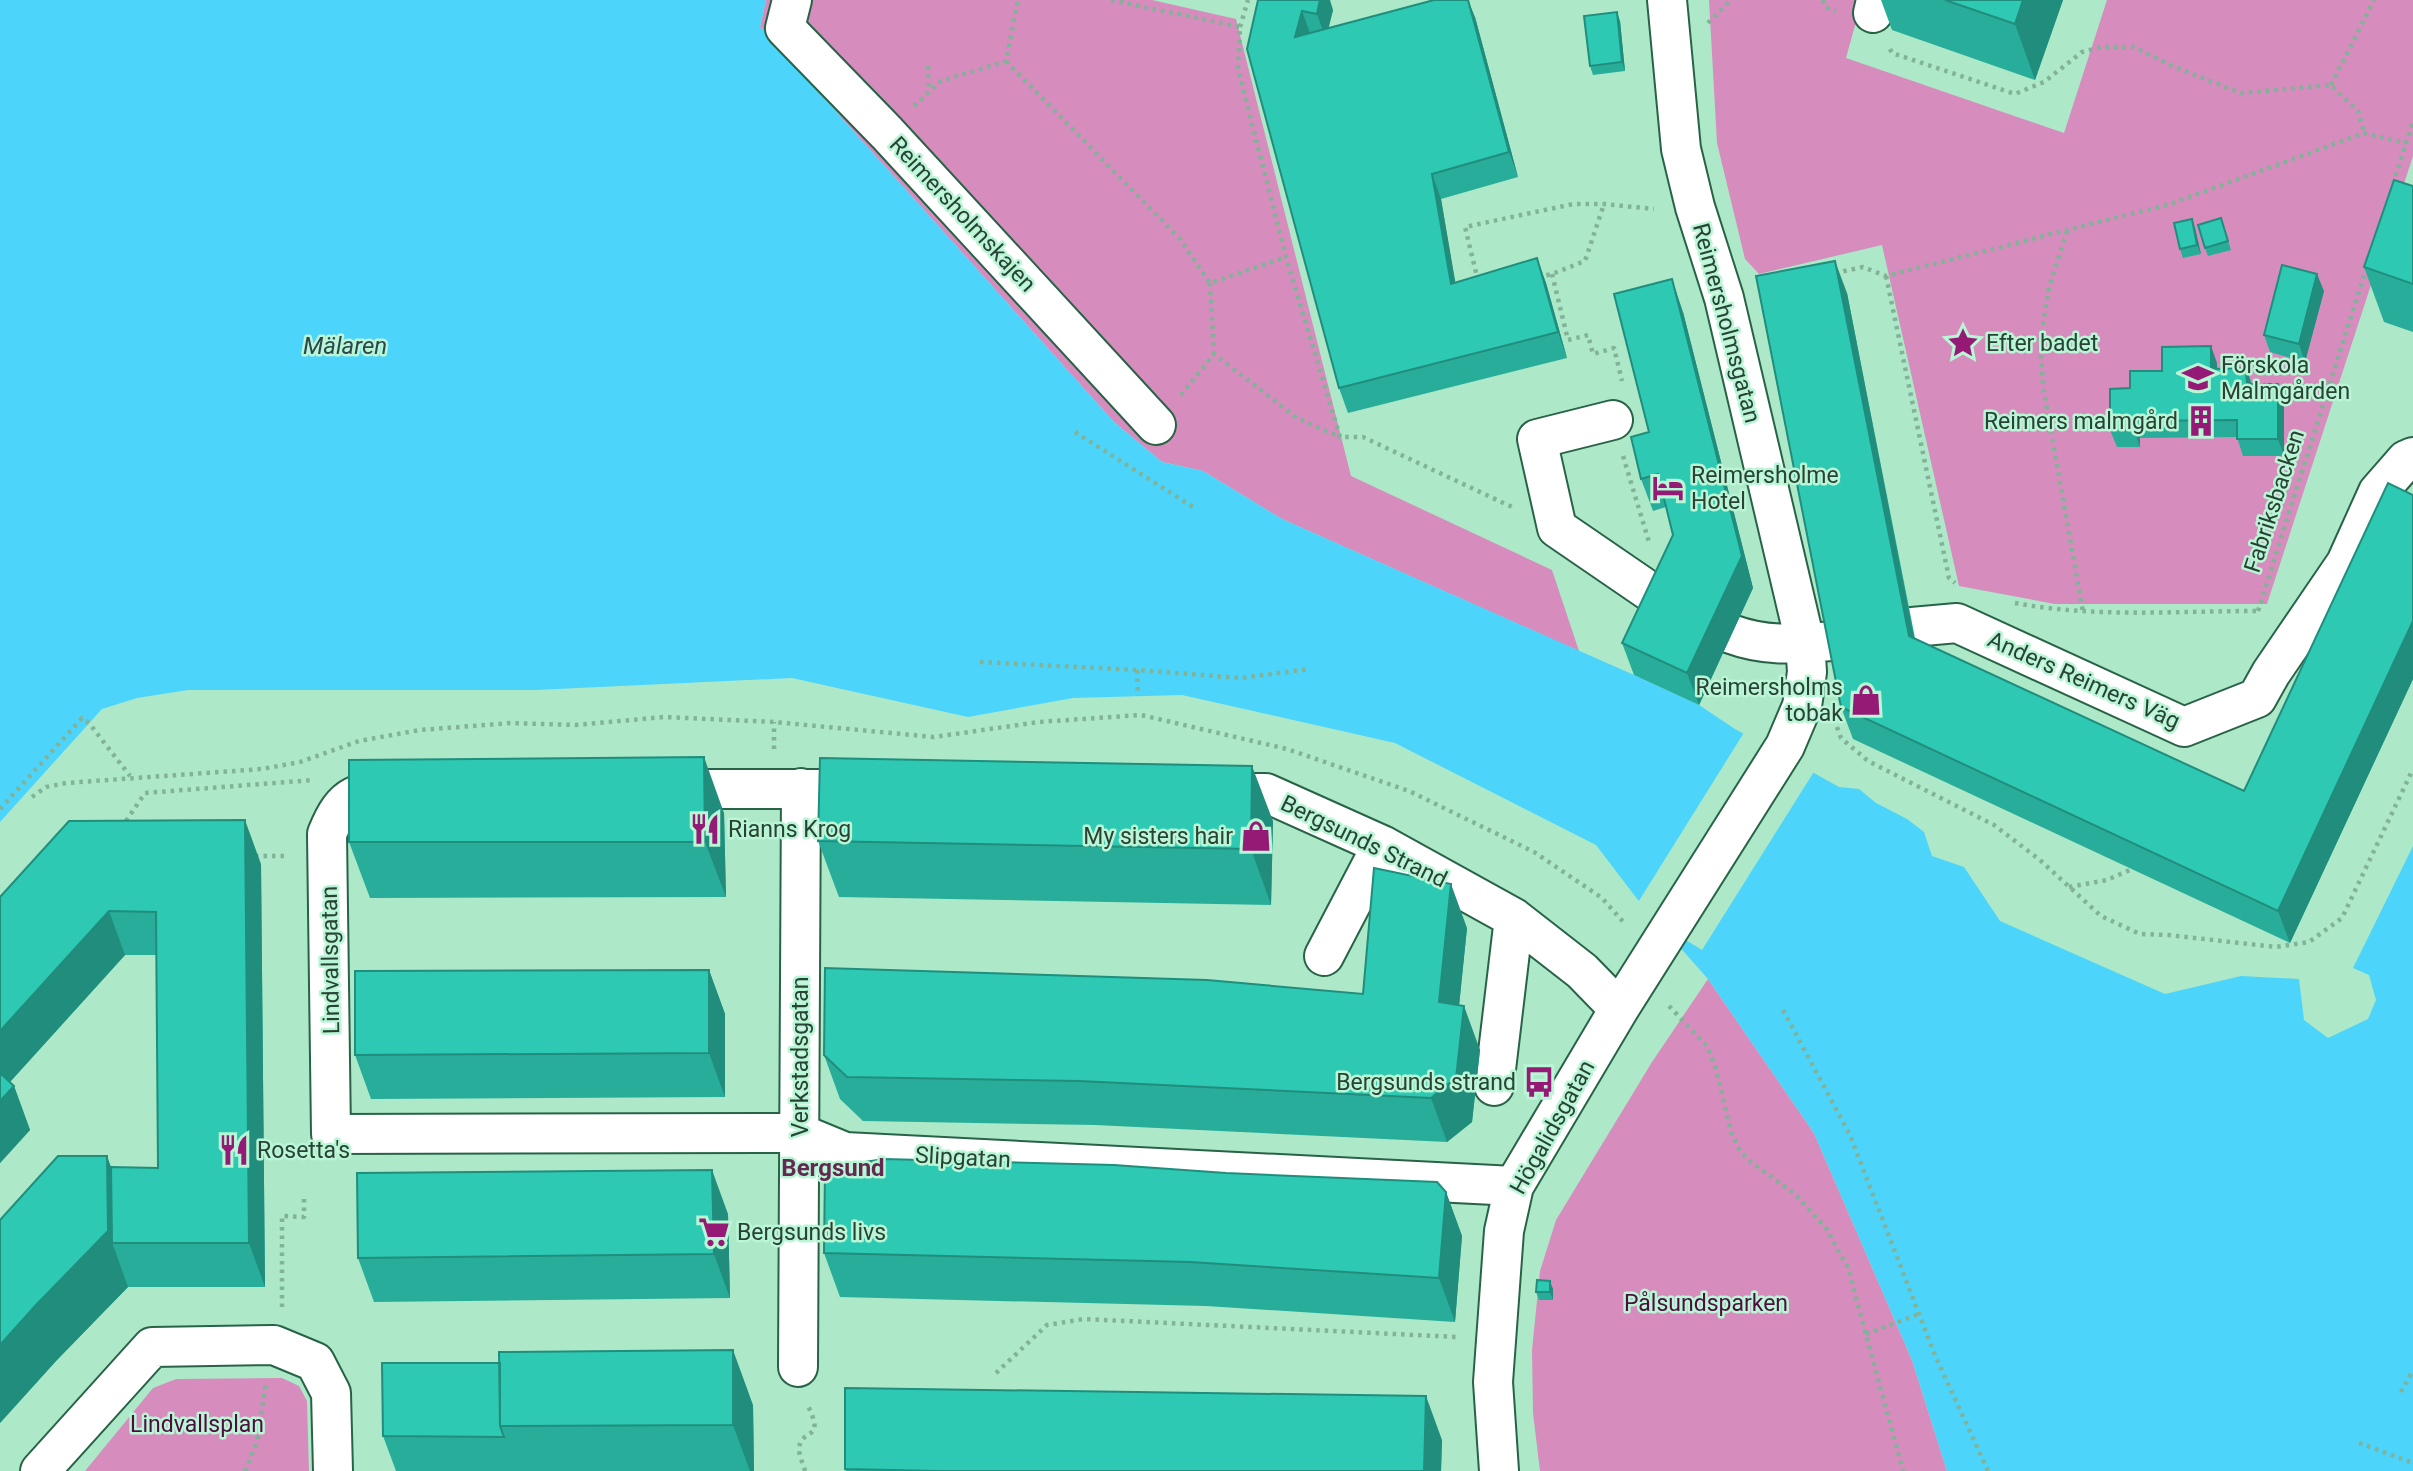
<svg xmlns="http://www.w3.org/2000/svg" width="2413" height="1471" viewBox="0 0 2413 1471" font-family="Roboto,sans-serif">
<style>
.green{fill:#d68dbd}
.water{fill:#4cd4fb}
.pier{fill:#ade9c8}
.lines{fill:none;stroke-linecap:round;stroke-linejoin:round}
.minor-casing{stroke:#296347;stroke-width:42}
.path{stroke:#82b298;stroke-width:4.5;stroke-dasharray:3.5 5;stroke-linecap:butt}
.minor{stroke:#fff;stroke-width:38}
.wall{fill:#28ad9a}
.shaded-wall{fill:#208d7d}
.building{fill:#2ec9b3;stroke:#208d7d;stroke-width:2}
.labels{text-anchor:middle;stroke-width:5;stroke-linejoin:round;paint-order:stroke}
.street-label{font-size:23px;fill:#294235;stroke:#b9f6d5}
.poi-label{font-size:23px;fill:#294235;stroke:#b9f6d5;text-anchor:start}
.park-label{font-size:23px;fill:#500c3f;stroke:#b9f6d5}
.water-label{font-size:24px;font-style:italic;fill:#2a4750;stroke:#b9f6d5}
.neighbourhood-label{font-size:24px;font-weight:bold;fill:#632952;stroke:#b9f6d5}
</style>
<rect width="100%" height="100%" fill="#ade9c8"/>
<path class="green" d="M766,0H1152L1236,19L1351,476L1552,570L1579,651L1282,519L1203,471L1162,462L1114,422L760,27Z
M1709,0H1862L1846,58L2064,133L2107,0H2413V156L2267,604H2055L1959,586L1882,245L1759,274L1745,259L1717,143Z
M1708,979L1814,1133L1912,1360L1947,1471H1540L1533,1413L1532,1350L1540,1271L1556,1220L1652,1062Z
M282,1378L299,1386L307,1401L309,1471H85L153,1388L176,1379Z"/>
<path class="water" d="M0,0H766L760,27L1114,422L1162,462L1203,471L1282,519L1634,675L1699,705L1735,729L1839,787L1859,789L1876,803L1907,819L1924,832L1932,856L1964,867L2000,921L2165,994L2241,976L2299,979L2304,1020L2328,1038L2368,1019L2376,1000L2369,975L2353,968L2413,846V1471H1947L1912,1360L1814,1133L1708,979L1638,900L1596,845L1395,743L1182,695L1073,698L968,717L792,678L536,690H188L137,698L102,709L0,822Z"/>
<path class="pier" d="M1745,731L1815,770L1702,950L1647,916L1637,904Z"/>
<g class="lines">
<defs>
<path id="minor" d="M792,0L785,28L887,133L1156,425
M1873,13L1876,0
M1613,420L1537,439L1557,528L1668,604
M1912,627L1957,623L2184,727L2257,698L2271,673L2346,563L2378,492L2406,460L2413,457
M1731,634C1766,647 1795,644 1832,641
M664,789H873
M401,790C357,791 344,792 327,834L331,1134L799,1133L845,1152L1514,1186
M1210,793H1266L1382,845L1514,918L1582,971L1619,1009
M1324,956L1382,845
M1494,1086L1514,918
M798,1367L801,788
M40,1471L152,1347L274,1345L315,1362L331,1393L333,1471
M1499,1471L1493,1382L1504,1231L1514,1186L1619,1009L1785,746L1802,706L1807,672L1805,642L1724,298L1695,207L1681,149L1667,0"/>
</defs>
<use href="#minor" class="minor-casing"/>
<path class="path" d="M1111,0L1240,27L1238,69L1286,257L1340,437H1363L1512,507
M1823,0L1825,7L1836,11
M1708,23L1731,0
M1240,27L1248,0
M1890,49L1892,53L2015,94L2044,82L2082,52L2101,47H2134L2170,65L2241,93L2331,85L2358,111L2364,133
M1006,61L1180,239L1210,283L1286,257
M928,66L929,91
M2331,85L2374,0
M914,106L941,81L1006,61L1018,0
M2393,184L2413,122
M2067,231L2049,287L2040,342L2043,386L2083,612
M1835,273L1863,267L1886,276L2170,204L2364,133L2406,143
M1552,274L1568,340L1588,335L1593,354L1614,348L1622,381
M1886,276L1949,578L1955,583
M1538,277L1552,274L1585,261L1604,204
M1478,281L1465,227L1573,204H1604L1654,209
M1210,283L1214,354
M1181,395L1214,354L1297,418L1340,437
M1075,432L1193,507
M1623,456L1649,542
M2015,603C2094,618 2177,611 2258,611
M2258,611L2367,266
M980,662L1137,670L1241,678L1309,669
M1137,670L1138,696
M1837,727L1841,738L1868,761L1994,825L2040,860L2101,916L2140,934L2168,935L2276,947L2309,942L2342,918L2413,769
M774,749V722
M32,797L46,787L66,783L262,769L300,762L359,741L420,730L511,723L575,725L664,717L774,722L934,737L1039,722L1141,715L1287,749L1409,791L1534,852L1602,898L1626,925
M0,809L82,718L89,723L130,776
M126,821L145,793L313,780
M255,856H289
M2069,887L2107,880L2132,869
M1669,1006L1707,1046L1716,1069L1731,1132L1740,1151L1752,1163L1795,1194L1826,1228L1848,1268L1903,1471
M1783,1010L1850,1135L1934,1353L1988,1471
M282,1307V1216L304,1217V1195
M1866,1334L1919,1314
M996,1373L1047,1325L1084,1319L1457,1337
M2401,1392L2413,1370
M2359,1443L2413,1463
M245,1471L257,1442L266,1383
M805,1471C803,1464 799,1455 799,1449C801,1426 827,1443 807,1404"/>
<use href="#minor" class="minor"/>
</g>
<path class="wall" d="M1258,0L1333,10L1328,28L1475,17L1518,177L1441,199L1455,283L1537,258L1546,283L1567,358L1348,413L1339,388Z
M1881,0H2063L2035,80L1892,30Z
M1620,21L1625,71L1593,75L1590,66Z
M2413,186V332L2384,322L2364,267Z
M2224,227L2231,250L2208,256L2205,248Z
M2195,228L2201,254L2183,258L2180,249Z
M2324,291L2305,362L2270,352L2264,335Z
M1847,293L1915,638L2244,791L2413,495V679L2290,943L1853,739L1841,707Z
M1683,312L1753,588L1699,705L1634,675L1622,643L1673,535L1666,507L1653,511L1641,479L1649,432Z
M2217,363V369L2246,368L2252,384L2284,401V456H2243L2237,437L2140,438V447H2117L2110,430L2162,371Z
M724,813L726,897L370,898L349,842Z
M1273,821L1271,905L839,897L818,841Z
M261,864L265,1287H128L56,1361L0,1423V1220L158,1168L156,955H125L10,1082L14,1086L30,1130L0,1163V897Z
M1467,928L1459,1005L1480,1050L1472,1122L1447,1142L1095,1125L863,1121L840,1099L824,1055L1363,994Z
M709,970L725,1014V1097L371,1099L355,1055Z
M1446,1192L1462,1236L1455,1322L1206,1306L840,1297L824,1253Z
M728,1214L730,1298L374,1302L358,1258Z
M1553,1289V1300H1539L1536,1292Z
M753,1405L754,1471H396L383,1436Z
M1442,1440L1441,1471H846L845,1469Z"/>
<path class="shaded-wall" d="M1320,0H1330L1333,10L1326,39L1317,14Z
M1468,0L1475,17L1518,177L1509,152Z
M2023,0H2063L2035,80L2015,24Z
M1302,11L1311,36L1295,37Z
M1617,12L1620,21L1625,71L1622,62Z
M1432,174L1441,199L1460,309L1451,284Z
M2192,219L2195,228L2201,254L2197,245Z
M1537,258L1546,283L1567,358L1558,332Z
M1835,261L1847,293L1920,668L1909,636Z
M2317,274L2324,291L2305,362L2299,344Z
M1672,279L1683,312L1753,588L1699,705L1687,673Z
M2211,346L2217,363V386L2211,369Z
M2246,368L2252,386L2247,384Z
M2278,384L2284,401V456L2278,439Z
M2134,421L2140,438V447L2134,430Z
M2413,621V679L2290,943L2278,911Z
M704,757L724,813L726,897L705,842Z
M1252,766L1273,821L1271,905L1251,849Z
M245,820L261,864L265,1287L249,1243Z
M1451,884L1467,928L1455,1046L1439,1002Z
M109,911L125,955L0,1093V1031Z
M709,970L725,1014V1097L709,1053Z
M1464,1006L1480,1050L1472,1122L1447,1142L1431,1098Z
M14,1086L30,1130L0,1163V1101Z
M107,1156L127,1211L112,1243L108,1231Z
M712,1170L728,1214L730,1298L714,1254Z
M1446,1192L1462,1236L1455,1322L1439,1278Z
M108,1231L128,1287L56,1361L0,1423V1345L36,1305Z
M1550,1281L1553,1289V1300L1550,1292Z
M733,1350L753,1405L754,1471H750L733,1425Z
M1426,1396L1442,1440L1441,1471H1424Z"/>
<path class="building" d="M1258,0H1320L1317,14L1302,11L1295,37L1434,0H1468L1509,152L1432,174L1451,284L1537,258L1558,332L1339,388L1247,49Z
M1945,0H2023L2015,24Z
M1617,12L1622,62L1590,66L1584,16Z
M2394,180L2413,186V284L2364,267Z
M2221,218L2228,241L2205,248L2198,225Z
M2192,219L2197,245L2180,249L2174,223Z
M1835,261L1909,636L2244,791L2388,483L2413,495V621L2278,911L1841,707L1756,276Z
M2282,265L2317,274L2299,344L2264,335Z
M1672,279L1742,556L1687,673L1622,643L1673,535L1658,474L1641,479L1631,437L1649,432L1614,294Z
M2211,346V369L2246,368L2247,384H2278V439H2237V420L2134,421V430H2110V389L2130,388V371H2162V347Z
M704,757L705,842H349V760Z
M820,758L1252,766L1251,849L818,841Z
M245,820L249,1243H112L111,1167L158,1168L156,912L109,911L0,1031V897L69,821Z
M1374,868L1451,884L1439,1002L1464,1006L1456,1078L1431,1098L1079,1081L847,1077L824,1055L825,968L1207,980L1363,994Z
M709,970V1053L355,1055V971Z
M0,1073L14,1086L0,1101Z
M58,1156H107L108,1231L36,1305L0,1345V1220Z
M884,1159L1114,1165L1226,1173L1437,1182L1446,1192L1439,1278L1190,1262L824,1253L825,1168Z
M712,1170L714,1254L358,1258L357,1173Z
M1537,1280L1550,1281V1292H1536Z
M733,1350V1425L500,1426L499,1352Z
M382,1363H500V1426L504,1437L383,1436Z
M845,1388L1426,1396L1424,1471H938L845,1469Z"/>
<defs>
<symbol id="sight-bare" viewBox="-9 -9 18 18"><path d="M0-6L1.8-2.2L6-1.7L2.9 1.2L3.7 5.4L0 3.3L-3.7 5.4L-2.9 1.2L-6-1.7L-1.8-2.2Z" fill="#941a76" stroke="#b9f6d5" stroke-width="2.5" paint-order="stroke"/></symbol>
<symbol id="school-bare" viewBox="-9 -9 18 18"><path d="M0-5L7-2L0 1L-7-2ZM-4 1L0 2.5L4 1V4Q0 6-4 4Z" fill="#941a76" stroke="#b9f6d5" stroke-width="2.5" paint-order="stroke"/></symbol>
<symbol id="building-bare" viewBox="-9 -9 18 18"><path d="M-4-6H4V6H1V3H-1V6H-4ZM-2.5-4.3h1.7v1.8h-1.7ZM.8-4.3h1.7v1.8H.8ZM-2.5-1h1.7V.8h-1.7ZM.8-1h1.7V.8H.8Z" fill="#941a76" stroke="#b9f6d5" stroke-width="2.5" paint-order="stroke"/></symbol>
<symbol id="hotel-bare" viewBox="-9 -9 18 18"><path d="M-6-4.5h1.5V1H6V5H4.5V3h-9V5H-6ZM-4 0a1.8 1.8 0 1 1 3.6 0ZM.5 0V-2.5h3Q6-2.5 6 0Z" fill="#941a76" stroke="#b9f6d5" stroke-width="2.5" paint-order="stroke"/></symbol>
<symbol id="shop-bare" viewBox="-9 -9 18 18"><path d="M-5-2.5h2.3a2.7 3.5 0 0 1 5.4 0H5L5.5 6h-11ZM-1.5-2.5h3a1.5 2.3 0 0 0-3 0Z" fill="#941a76" stroke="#b9f6d5" stroke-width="2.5" paint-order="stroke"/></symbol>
<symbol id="restaurant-bare" viewBox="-9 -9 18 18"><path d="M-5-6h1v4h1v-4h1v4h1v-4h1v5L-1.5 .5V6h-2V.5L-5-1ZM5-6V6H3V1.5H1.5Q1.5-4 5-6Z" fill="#941a76" stroke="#b9f6d5" stroke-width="2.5" paint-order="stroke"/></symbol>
<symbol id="bus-bare" viewBox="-9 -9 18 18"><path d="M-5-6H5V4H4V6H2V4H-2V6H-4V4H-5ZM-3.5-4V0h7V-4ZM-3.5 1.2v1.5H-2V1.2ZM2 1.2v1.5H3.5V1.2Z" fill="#941a76" stroke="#b9f6d5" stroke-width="2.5" paint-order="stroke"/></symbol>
<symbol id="supermarket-bare" viewBox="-9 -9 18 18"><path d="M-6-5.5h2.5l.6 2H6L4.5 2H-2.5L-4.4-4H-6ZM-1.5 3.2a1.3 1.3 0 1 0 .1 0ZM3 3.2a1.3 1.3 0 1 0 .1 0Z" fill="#941a76" stroke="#b9f6d5" stroke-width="2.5" paint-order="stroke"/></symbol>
</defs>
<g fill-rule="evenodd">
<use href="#sight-bare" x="1941" y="321" width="44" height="44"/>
<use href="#school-bare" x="2176" y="356" width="44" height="44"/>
<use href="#building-bare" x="2179" y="399" width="44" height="44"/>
<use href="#hotel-bare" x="1646" y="466" width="44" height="44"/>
<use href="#shop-bare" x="1844" y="678" width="44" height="44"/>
<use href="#restaurant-bare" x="683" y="807" width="44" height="44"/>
<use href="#shop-bare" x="1234" y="814" width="44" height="44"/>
<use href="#bus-bare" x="1517" y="1060" width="44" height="44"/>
<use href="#restaurant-bare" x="212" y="1128" width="44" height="44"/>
<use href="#supermarket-bare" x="692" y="1210" width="44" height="44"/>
</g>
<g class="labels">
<g class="street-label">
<text transform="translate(963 214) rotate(47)" y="8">Reimersholmskajen</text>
<text transform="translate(1727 323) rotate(75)" y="8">Reimersholmsgatan</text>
<text transform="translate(2274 501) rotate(-72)" y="8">Fabriksbacken</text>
<text transform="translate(2084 680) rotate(24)" y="8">Anders Reimers Väg</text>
<text transform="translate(1364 841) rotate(26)" y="8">Bergsunds Strand</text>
<text transform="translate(330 960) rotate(-91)" y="8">Lindvallsgatan</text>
<text transform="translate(800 1057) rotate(-90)" y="8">Verkstadsgatan</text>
<text transform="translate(1552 1127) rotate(-61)" y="8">Högalidsgatan</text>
<text transform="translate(963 1157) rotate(3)" y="8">Slipgatan</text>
</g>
<g class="poi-label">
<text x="1986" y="351">Efter badet</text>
<text x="2221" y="373">Förskola<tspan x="2221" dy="26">Malmgården</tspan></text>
<text x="2178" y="429" text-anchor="end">Reimers malmgård</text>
<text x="1691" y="483">Reimersholme<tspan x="1691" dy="26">Hotel</tspan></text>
<text x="1843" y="695" text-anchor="end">Reimersholms<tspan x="1843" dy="26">tobak</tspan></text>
<text x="728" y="837">Rianns Krog</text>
<text x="1233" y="844" text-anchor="end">My sisters hair</text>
<text x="1516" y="1090" text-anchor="end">Bergsunds strand</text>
<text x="257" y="1158">Rosetta's</text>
<text x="737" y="1240">Bergsunds livs</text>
</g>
<g class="park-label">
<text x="1706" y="1311">Pålsundsparken</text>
<text x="197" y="1432">Lindvallsplan</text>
</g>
<g class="water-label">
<text x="345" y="354">Mälaren</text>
</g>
<g class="neighbourhood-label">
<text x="833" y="1176">Bergsund</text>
</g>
</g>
</svg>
